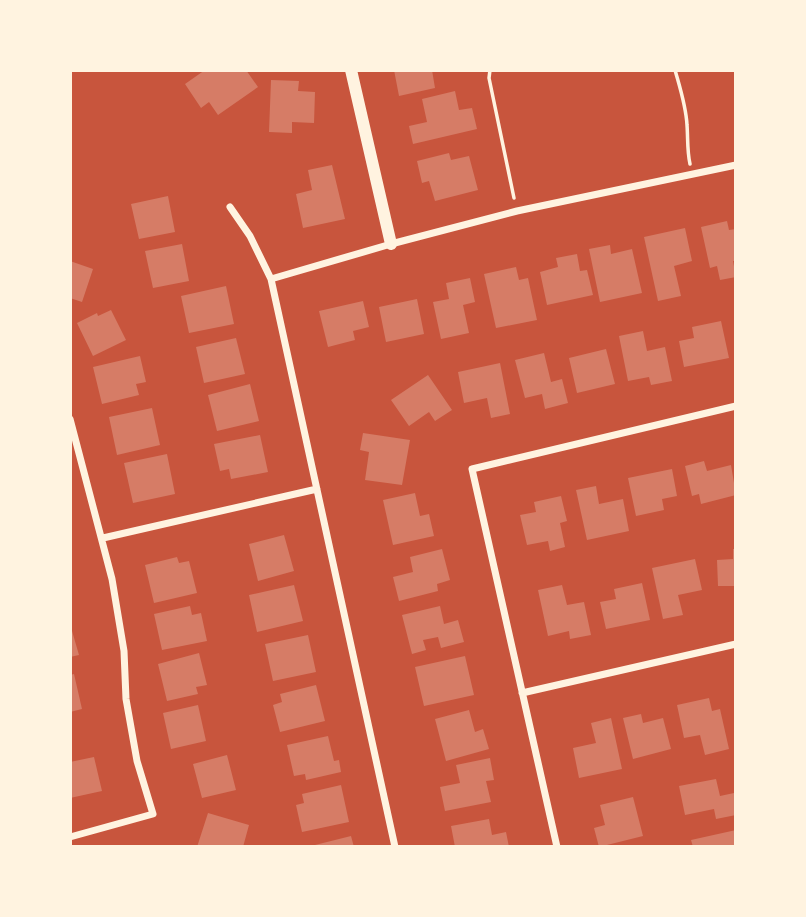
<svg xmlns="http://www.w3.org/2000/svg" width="806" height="917" viewBox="0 0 806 917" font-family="'Roboto Condensed',sans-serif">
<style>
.building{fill:#d67c66}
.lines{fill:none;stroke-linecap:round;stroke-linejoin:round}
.path{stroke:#fff3e0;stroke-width:3.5}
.minor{stroke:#fff3e0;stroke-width:7}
.tertiary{stroke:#fff3e0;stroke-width:12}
</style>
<rect width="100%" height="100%" fill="#c8553d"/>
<path class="building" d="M205,70H246L258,87L218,115L209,102L201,108L185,84Z
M394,70H432L435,88L399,96Z
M271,80L299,81L298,91L315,92L314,123L292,122V133L269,132Z
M455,91L459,110L472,108L477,129L413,144L409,126L427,122L422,99Z
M449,153L451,160L469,156L478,190L435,201L429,181L422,183L417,161Z
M332,165L345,219L303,228L296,194L312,190L308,170Z
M168,196L175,232L139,239L131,204Z
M727,221L729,230L736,229V261H733L736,277L720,280L717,266L710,268L701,227Z
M685,228L692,261L674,266L681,296L658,301L644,237Z
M182,244L189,281L153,288L145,251Z
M610,245L611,254L632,249L642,293L600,302L589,249Z
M577,254L580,271L587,270L593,295L547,305L540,272L558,267L556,258Z
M70,261L93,269L82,302L70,298Z
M516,267L519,280L528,278L537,320L496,328L484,274Z
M470,278L475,302L463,305L469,333L441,339L433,302L449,299L446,283Z
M226,286L234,324L189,333L181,296Z
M417,299L424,334L386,342L379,307Z
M363,301L369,327L353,331L355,340L328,347L319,311Z
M111,310L126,340L93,356L77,323L97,313L98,316Z
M721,321L729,358L684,367L679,341L694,338L692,327Z
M643,331L647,351L665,347L672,381L651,385L649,377L628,381L619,336Z
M236,338L245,374L204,383L196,347Z
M606,349L615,384L577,393L569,358Z
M544,353L551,382L562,379L568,403L545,409L542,394L525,398L515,360Z
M140,356L146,382L136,384L139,395L102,404L93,367Z
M500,363L510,414L491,418L487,398L464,403L458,372Z
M428,375L452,410L435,421L429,412L409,426L391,400Z
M250,384L259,421L217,431L208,395Z
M152,408L160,445L117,455L109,417Z
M363,433L410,440L402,485L365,480L369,452L360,450Z
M260,435L268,472L231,479L229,469L220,471L214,444Z
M167,454L175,494L133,503L124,463Z
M704,461L707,471L731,465L736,495L701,504L699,494L692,496L685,466Z
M672,469L677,496L662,499L664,510L636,516L628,478Z
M596,486L599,504L623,499L629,531L587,540L576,490Z
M415,493L420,516L429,514L434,536L393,545L383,500Z
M561,496L567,521L560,523L565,547L550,551L548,541L527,545L520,515L536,512L534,502Z
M284,535L294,571L258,581L249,544Z
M442,549L450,580L437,584L438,591L399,601L393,577L413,572L410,557Z
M733,549H736V586H718L717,560L733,559Z
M177,557L179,563L189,561L197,593L154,603L145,565Z
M695,559L702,590L678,595L683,615L663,619L652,568Z
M642,583L650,620L606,629L600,602L616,599L614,589Z
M294,585L303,621L257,632L249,595Z
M562,585L567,605L584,602L591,635L570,639L569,631L548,636L538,590Z
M190,606L192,615L201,613L207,641L162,650L154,614Z
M440,606L444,624L458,620L464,642L441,648L438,637L423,640L426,650L412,654L402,615Z
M70,624L79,655L70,657Z
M308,635L316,672L273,681L265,644Z
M199,653L207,685L196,687L198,694L167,701L158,664Z
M465,656L474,695L424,706L415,667Z
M74,674L82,709L70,712V675Z
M316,685L325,721L280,732L273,705L282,702L280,694Z
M709,698L712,711L720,709L729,749L705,755L700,735L684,738L677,705Z
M198,705L206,741L171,749L163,713Z
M469,710L475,732L483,729L489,749L446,761L435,719Z
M641,714L643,723L663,718L671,749L633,759L623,718Z
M611,718L622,769L579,778L573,748L596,743L591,723Z
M328,736L334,761L339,760L341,772L306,780L305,774L294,776L287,745Z
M227,755L236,790L202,798L193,764Z
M94,757L102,791L70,798V762Z
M490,758L494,780L486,781L491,802L445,811L440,787L460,783L456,765Z
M716,779L720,796L734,793L736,815L716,819L714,809L685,815L679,786Z
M341,785L349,822L302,832L296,805L304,803L302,794Z
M633,797L643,836L599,847L594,828L605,825L600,805Z
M208,813L249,825L243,847H197Z
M489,819L492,835L506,832L509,847H455L451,826Z
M736,830V847H693L691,840Z
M351,836L354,847H311V846Z"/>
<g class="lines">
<path class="path" d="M490,70L489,78L514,198
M675,70C680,88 686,106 687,125C688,138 687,151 690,164"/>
<path class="minor" d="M230,207L250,236L271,279L395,847
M271,279L391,244L517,211L736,165
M70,419L112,579L124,651L126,699L137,761L153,814L70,837
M103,538L317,489
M522,693L736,644
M557,847L472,469L736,406"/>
<path class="tertiary" d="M351,70L391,244"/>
</g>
<rect width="806" height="917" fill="none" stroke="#fff3e0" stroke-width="144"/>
</svg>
